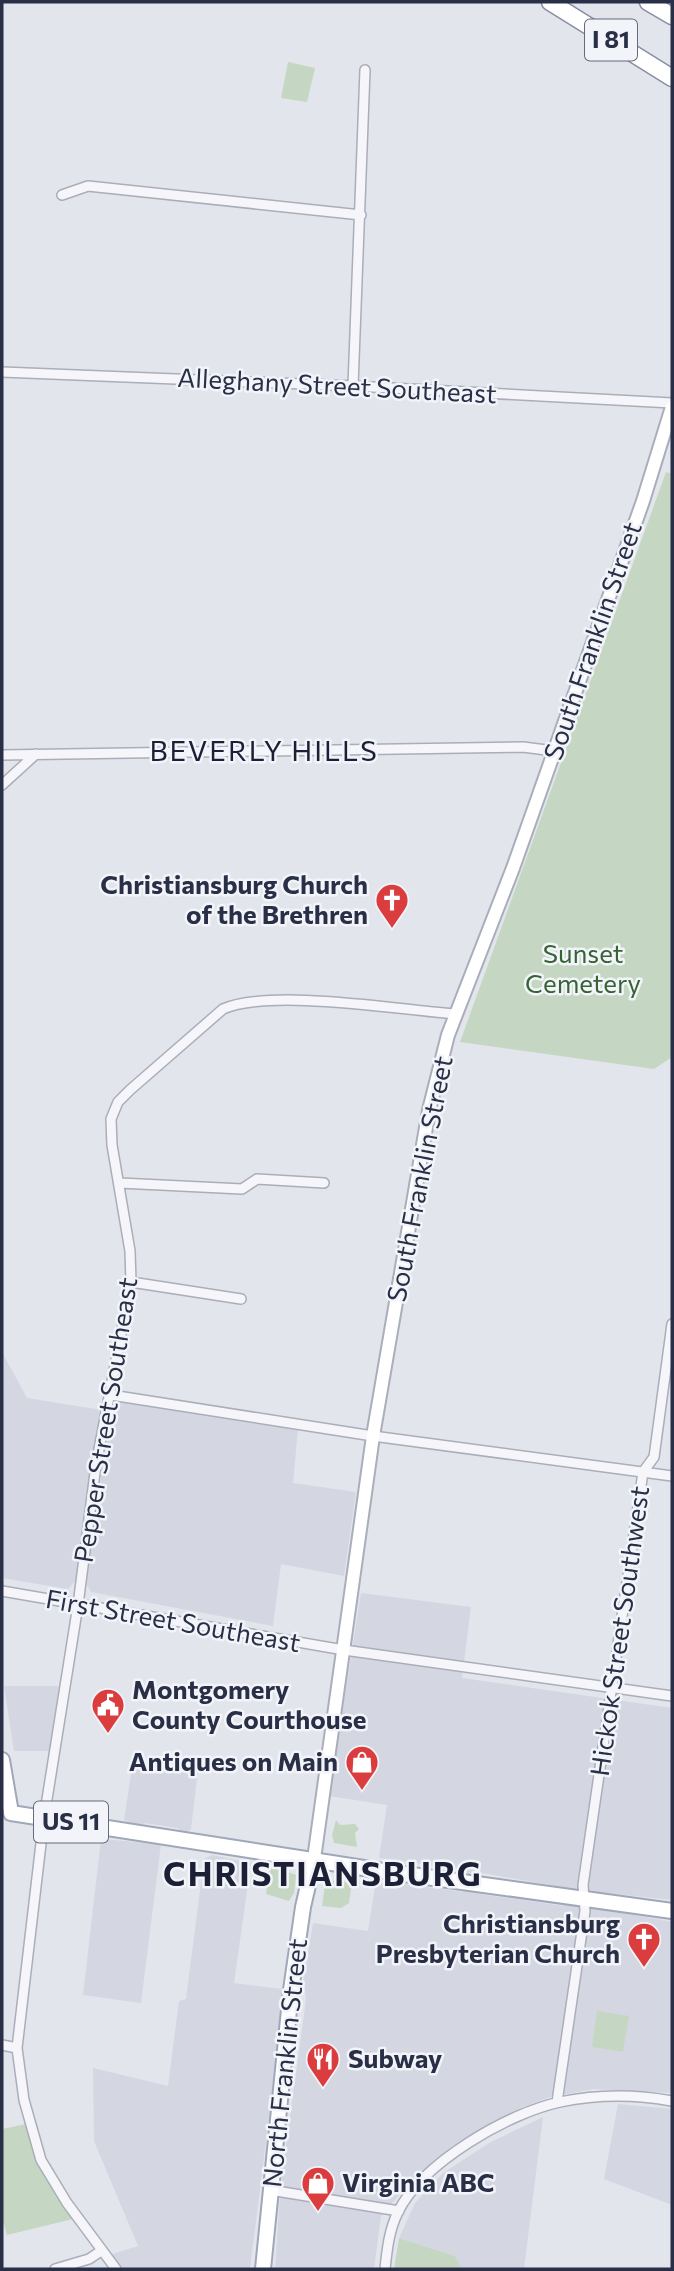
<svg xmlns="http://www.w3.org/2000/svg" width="674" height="2271" viewBox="0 0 674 2271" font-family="Commissioner,sans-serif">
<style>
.built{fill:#d4d7e1}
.green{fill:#c5d7c3}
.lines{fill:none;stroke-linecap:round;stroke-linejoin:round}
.minor-casing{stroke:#aaaeba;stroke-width:12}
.secondary-casing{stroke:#aaaeba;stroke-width:16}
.primary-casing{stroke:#a0a7b9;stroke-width:18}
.motorway-casing{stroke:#888fa4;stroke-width:19}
.minor{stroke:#f6f6fa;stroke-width:9}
.secondary{stroke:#fff;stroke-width:12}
.primary{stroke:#fff;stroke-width:14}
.motorway{stroke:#fff;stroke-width:16}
.labels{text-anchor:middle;stroke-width:5;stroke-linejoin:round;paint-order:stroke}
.shield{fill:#f2f4f9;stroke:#656a7c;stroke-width:2}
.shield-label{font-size:24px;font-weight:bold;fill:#282f46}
.street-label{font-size:26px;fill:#282f46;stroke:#f2f4f9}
.poi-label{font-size:26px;font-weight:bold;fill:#282f46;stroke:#f2f4f9;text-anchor:end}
.park-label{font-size:26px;fill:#366334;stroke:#f2f4f9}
.neighbourhood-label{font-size:28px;letter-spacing:2px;fill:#1b2037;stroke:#f2f4f9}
.district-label{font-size:33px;font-weight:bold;letter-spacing:2px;fill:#1b2037;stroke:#f2f4f9}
</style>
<rect width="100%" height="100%" fill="#e2e5ec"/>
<path class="built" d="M2,1352L27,1398L102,1410L77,1579L68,1589L2,1578Z
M123,1401L298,1429L293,1483L356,1492L344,1576L281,1564L273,1626L91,1592L86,1583L104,1455L114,1408Z
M361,1593L471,1607L462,1678L672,1708V1900L570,1889L483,1873L478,1876L469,1875L465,1870L379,1858L387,1805L329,1796Z
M4,1686H59L50,1751H14Z
M133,1761L198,1770L191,1829L187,1832L181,1833L178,1828L144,1823L141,1827L124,1820Z
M101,1839L161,1844L141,2003L83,1995Z
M212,1855L251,1863L234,1983L282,1989L280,2029L250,2269H121L109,2255L138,2246L94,2141L93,2068L168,2086L179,2001L186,1999L204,1859Z
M376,1880L462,1892L466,1888L475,1889L479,1894L564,1906L567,1902L672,1922V2093L594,2089L550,2097L523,2107L452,2146L400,2194L381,2216L374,2269H275L281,2182L306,2000L304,1978L313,1923L368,1931Z
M618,2104L672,2109V2205L604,2179Z
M543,2117L524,2269H462L455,2256L399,2238L415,2203L443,2173L489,2143Z"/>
<path class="green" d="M288,62L315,68L307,102L281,98Z
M666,472L672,474V1057L654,1069L460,1042Z
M336,1820L340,1825L355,1824L359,1829L355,1833L357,1847L334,1843L332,1835Z
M278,1868L296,1875L294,1893L289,1901L266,1894L270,1869Z
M335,1880L352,1883L349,1903L341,1908L322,1906L325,1885Z
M597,2011L629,2016L623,2052L592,2047Z
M26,2124L38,2165L73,2219L7,2235L2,2218V2129Z
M399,2238L455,2256L462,2269H394Z"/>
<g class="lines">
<defs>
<path id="minor" d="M62,195L88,186L361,215
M2,372L353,386L672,403
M353,386L365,70
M2,755L523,747L554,751
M2,785L36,754
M120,1183L242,1189L257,1179L324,1183
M131,1282L241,1299
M111,1395L373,1436L672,1476
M2,1591L344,1650L672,1696
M2,2045L17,2048
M557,2102L585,1911L583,1885L643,1472L654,1457L672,1324
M270,2190L399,2211
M55,2269L89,2259L101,2251
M116,2269L67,2203L41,2160L24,2100L17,2048L44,1818L78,1605L96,1465L131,1282L130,1251L112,1145L111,1119L118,1102L130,1090L223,1009C269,988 401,1010 456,1014
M385,2269C387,2250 389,2230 398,2212C422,2163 508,2113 560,2102C598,2094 634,2094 672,2101"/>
<path id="secondary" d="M314,1859L373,1436L429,1110L448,1035L513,868L643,501L672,407"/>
<path id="primary" d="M2,1760L11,1813L383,1871L672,1911
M263,2269L291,1990L303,1907L314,1859"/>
<path id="motorway" d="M550,2L672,78
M648,2L672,16"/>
</defs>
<use href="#minor" class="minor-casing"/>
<use href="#secondary" class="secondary-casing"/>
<use href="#primary" class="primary-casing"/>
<use href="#motorway" class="motorway-casing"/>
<use href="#minor" class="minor"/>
<use href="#secondary" class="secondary"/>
<use href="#primary" class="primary"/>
<use href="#motorway" class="motorway"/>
</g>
<defs>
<symbol id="church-pin" viewBox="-11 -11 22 30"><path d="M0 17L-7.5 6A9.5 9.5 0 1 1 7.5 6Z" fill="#db3d3e" stroke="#f2f4f9"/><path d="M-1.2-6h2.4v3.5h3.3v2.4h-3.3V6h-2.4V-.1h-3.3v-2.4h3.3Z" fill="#fff"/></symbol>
<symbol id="civic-pin" viewBox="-11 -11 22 30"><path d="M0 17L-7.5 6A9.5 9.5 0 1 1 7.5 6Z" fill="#db3d3e" stroke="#f2f4f9"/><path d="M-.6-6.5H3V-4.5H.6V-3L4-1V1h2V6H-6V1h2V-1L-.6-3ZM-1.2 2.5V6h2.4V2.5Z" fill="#fff"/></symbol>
<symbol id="shop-pin" viewBox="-11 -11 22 30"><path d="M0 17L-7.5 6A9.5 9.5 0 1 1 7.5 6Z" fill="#db3d3e" stroke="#f2f4f9"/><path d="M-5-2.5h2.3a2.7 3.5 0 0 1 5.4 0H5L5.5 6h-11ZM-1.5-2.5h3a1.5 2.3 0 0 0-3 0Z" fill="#fff"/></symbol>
<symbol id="restaurant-pin" viewBox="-11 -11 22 30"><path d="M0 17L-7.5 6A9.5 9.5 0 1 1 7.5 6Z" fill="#db3d3e" stroke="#f2f4f9"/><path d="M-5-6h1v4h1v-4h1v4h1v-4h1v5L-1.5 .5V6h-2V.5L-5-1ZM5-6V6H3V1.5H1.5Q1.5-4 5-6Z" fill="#fff"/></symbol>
</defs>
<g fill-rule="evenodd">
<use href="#church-pin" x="373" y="881" width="38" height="52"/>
<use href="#civic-pin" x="89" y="1686" width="38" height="52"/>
<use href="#shop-pin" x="343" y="1743" width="38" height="52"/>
<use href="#church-pin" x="625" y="1920" width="38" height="52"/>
<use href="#restaurant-pin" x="304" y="2040" width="38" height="52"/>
<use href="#shop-pin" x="299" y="2164" width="38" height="52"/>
</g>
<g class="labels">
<g class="shield">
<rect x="585" y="19.5" width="52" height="41" rx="5"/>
<rect x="34" y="1801.5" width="74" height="41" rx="5"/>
</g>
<g class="shield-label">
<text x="611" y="48">I 81</text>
<text x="71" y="1830">US 11</text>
</g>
<g class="street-label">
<text transform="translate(337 386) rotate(3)" y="9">Alleghany Street Southeast</text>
<text transform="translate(593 641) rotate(-71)" y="9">South Franklin Street</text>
<text transform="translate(420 1179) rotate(-79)" y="9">South Franklin Street</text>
<text transform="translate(106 1420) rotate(-81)" y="9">Pepper Street Southeast</text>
<text transform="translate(173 1621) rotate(10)" y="9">First Street Southeast</text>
<text transform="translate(620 1631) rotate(-82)" y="9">Hickok Street Southwest</text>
<text transform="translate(285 2063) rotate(-84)" y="9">North Franklin Street</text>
</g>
<g class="poi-label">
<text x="368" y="894">Christiansburg Church<tspan x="368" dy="30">of the Brethren</tspan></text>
<text x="132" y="1699" text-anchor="start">Montgomery<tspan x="132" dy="30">County Courthouse</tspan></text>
<text x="338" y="1771">Antiques on Main</text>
<text x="620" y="1933">Christiansburg<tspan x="620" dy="30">Presbyterian Church</tspan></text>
<text x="348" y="2068" text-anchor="start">Subway</text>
<text x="342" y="2192" text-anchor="start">Virginia ABC</text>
</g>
<g class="park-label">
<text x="583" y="963">Sunset<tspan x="583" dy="30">Cemetery</tspan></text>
</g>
<g class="neighbourhood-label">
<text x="264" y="761">BEVERLY HILLS</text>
</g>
<g class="district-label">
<text x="323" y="1886">CHRISTIANSBURG</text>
</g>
</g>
<rect width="674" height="2271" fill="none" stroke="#282f46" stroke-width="7"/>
</svg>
